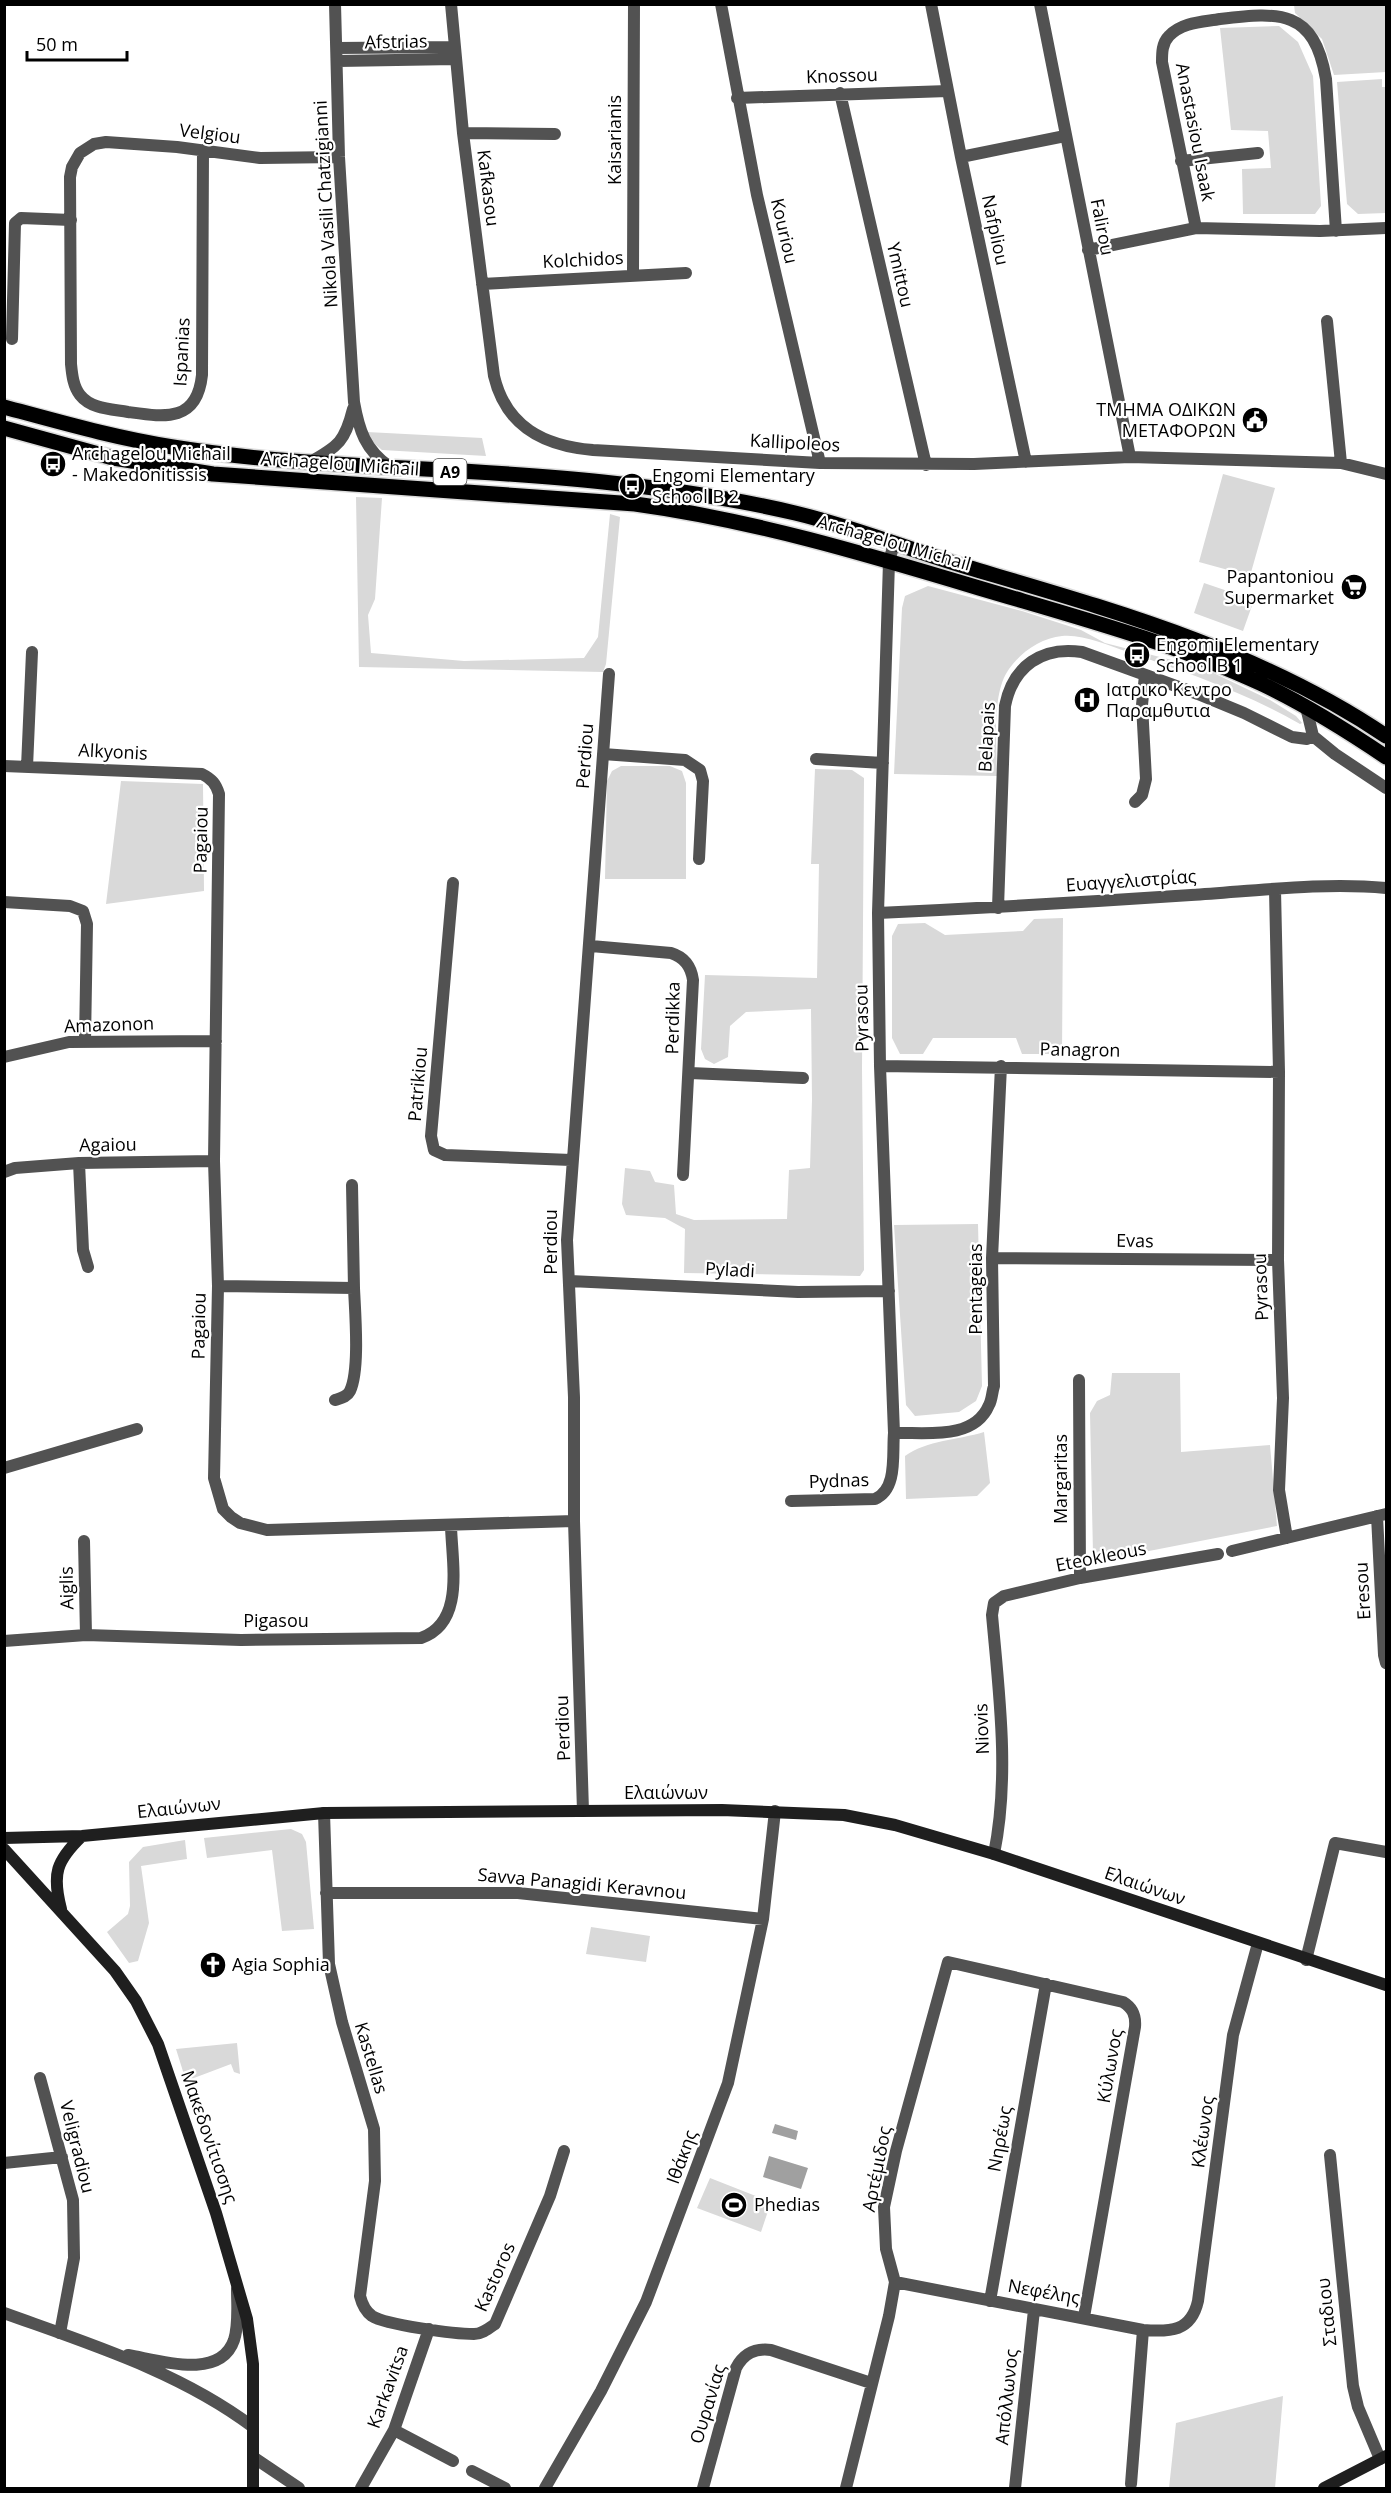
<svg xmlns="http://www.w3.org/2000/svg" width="1391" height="2493" viewBox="0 0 1391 2493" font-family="'Open Sans',sans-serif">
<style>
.green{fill:#d9d9d9}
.water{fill:#a0a0a0}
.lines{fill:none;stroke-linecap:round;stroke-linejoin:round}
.primary-casing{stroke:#dbdbdb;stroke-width:18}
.minor{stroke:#525252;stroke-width:12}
.tertiary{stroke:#525252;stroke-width:12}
.secondary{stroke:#1f1f1f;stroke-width:12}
.primary{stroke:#000;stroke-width:15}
.labels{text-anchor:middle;stroke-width:4.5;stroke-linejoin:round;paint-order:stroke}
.shield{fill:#fff;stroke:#4c4c4c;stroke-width:1.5}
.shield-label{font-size:16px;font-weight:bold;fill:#000}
.street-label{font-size:18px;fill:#000;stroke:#fff}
.poi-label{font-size:18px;fill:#000;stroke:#fff;text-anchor:start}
</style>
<rect width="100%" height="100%" fill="#fff"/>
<path class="green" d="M1294,5H1386V72L1334,75L1322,39L1295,13Z
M1279,26L1298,42L1313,76L1321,206L1315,214H1243L1242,169L1271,168L1268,131L1231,130L1220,28Z
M1382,79V87H1386V213L1358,214L1347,204L1337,82Z
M367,432L482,438L486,456L382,450L370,440Z
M1223,474L1275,488L1250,576L1199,562Z
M356,497L382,498L375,599L368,615L371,653L464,661L584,658L598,637L610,514L620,517L606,664L603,672L359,667Z
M1204,583L1254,600L1243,631L1194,613Z
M928,586L1022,611L1081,630L1105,643L1203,668L1270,700L1296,716L1302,723L1300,724C1246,693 1186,672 1128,652C1107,645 1083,634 1062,636C1041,638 1021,652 1009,669C991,694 997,745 997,776L894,774L902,608L905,596Z
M621,766H670L682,771L686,783V879H605L607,781L612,771Z
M815,769L852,770L864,778L862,1069L864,1270L860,1276L684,1273L685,1229L665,1218L626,1215L622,1204L625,1168L650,1171L655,1182L674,1185L676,1214L694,1220L787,1219L789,1170L810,1168L812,1100L811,1009L746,1012L730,1026L728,1057L714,1064L705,1059L701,1049L705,975L817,978L819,864H811Z
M121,781L203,784L204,891L106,904Z
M1063,918L1062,1054H1022L1016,1038H933L923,1054H900L892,1038V936L898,924L925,923L945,935L1023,931L1034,919Z
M978,1224L982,1386L976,1401L959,1412L915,1416L906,1405L894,1225Z
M1112,1373H1180L1181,1452L1270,1445L1277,1526L1108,1559L1093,1554L1090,1413L1097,1401L1110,1395Z
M984,1432L990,1483L977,1496L906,1499L905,1456C927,1440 958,1440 984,1432Z
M291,1829L302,1834L306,1842L314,1929L282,1931L272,1850L207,1858L204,1838Z
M185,1840L187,1859L141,1866L149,1923L138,1961L129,1963L107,1932L128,1914L130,1906L129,1862L143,1847Z
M591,1927L650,1936L646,1962L586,1954Z
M237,2043L240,2074L234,2072L231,2064L186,2081L176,2049Z
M710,2178L771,2202L761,2232L697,2208Z
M1283,2396L1275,2488H1169L1176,2423Z"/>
<path class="water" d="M775,2124L798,2131L796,2140L772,2133Z
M769,2156L808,2168L801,2189L763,2177Z"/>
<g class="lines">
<defs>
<path id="primary" d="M4,407C60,422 115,438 173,447C315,470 460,466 603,482C668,489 732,498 795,513C854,527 910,550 967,567C1112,610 1259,650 1386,736
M4,428L113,458L213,474L635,504C752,520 866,554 979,588C1073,616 1172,642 1262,684C1306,705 1346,730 1386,757"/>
</defs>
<use href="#primary" class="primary-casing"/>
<path class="minor" d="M335,4L339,157L354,402C359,430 365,450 390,467
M451,4L463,133L494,376C506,427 544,446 593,450L820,463L974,464L1130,457L1341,463L1386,474
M721,4L757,195L820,463
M931,4L961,157L1026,462
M1040,4L1130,457
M337,48L454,47
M338,61L455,59
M840,93L926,465
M737,98L948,91
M463,133L555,134
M203,150L202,375C197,423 164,417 128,412C111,409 91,409 80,395C73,386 72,374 71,364L70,177L72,167L80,153L94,144L106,142L177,147L260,158L339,157
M961,157L1065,136
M1181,161L1258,153
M1196,228L1162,62C1162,53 1162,43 1169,36C1182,22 1203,22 1220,19C1280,12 1314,9 1326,79L1336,231
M1088,250L1196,228L1320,231L1386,228
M633,275L634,4
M482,284L686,273
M1327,321L1341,463
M12,339L15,223L21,218L71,220
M310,462C339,446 345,441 353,409
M1306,707L1313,736L1335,754L1386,788
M603,754L685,760L700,770L703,781L699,859
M816,759L883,763
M4,766L202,774C212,779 216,784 219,794L214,1161L218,1286L214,1478L223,1509L231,1517L240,1523L267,1530L574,1521
M27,767L32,652
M1135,802L1142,795L1146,779L1142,705L1145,675
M453,883L431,1136L434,1150L445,1155L571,1160
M1275,890L1279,1072L1278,1260L1283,1398L1279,1490L1287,1538
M4,902L70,906L83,911L87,924L85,1041
M998,908L1005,706C1013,666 1042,646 1082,652L1198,694L1244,713L1292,737L1307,739L1313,736
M878,913C983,908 1087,902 1191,895C1255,891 1323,882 1386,888
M591,946L671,953C684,957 691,966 693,980L683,1175
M4,1057L69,1042L216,1041
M880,1066L1279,1072
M690,1073L803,1078
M79,1163L83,1250L88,1267
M4,1172L15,1168L79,1163L214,1161
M992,1258L1278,1260
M570,1281L798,1292L889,1291
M218,1286L354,1288L352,1185
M1079,1380L1080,1578
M335,1400C341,1398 347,1397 350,1391C360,1370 355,1312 354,1288
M894,1433C924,1432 974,1441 989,1405C992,1400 992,1392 994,1386L992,1258L1001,1066
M4,1468L137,1429
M791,1501L875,1499C898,1489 892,1454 894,1433L880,1066L878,913L889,562L894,543
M1377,1516L1384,1655L1386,1663
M84,1541L86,1635
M1232,1551L1386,1514
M4,1641L86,1635L241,1640L421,1638C465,1623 452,1564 451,1526
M583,1811L574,1521V1397L567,1240L609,674
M324,1813L329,1964L342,2022L374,2129L375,2181L360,2296C362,2304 365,2311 372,2316C386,2325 455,2334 474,2334C482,2334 488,2329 495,2324L550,2196L564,2151
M994,1854C1010,1776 999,1693 992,1615L994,1603L1004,1596L1080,1578L1218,1554
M326,1893H518L763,1919
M1306,1960L1335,1843L1386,1852
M40,2078L73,2200L74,2258L60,2333
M1330,2155L1353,2386L1358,2407L1380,2459
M4,2163L62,2157
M895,2282L1143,2330C1170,2332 1191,2332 1198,2301L1233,2035L1258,1943
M990,2301L1046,1984
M394,2430L453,2461
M253,2457L299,2488
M472,2471L505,2488
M1131,2484L1143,2330
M361,2488L394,2430L429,2329
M545,2488L601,2391L646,2302L728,2083L763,1919L775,1811
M703,2488L736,2368C744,2353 755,2348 771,2350L871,2383
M846,2488L889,2316L895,2282L886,2249L884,2207L896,2151L948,1962L1123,2002C1133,2008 1136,2016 1135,2027L1084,2317
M1015,2488L1034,2310"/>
<path class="tertiary" d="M4,2313C90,2344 180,2372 253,2427
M128,2355C158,2360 220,2381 234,2340C239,2324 237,2306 237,2289"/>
<path class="secondary" d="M4,1838L82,1836L324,1813L722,1810L844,1815L895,1825L994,1854L1386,1985
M4,1849L115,1971L136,2001L158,2044L216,2213L247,2319L253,2364V2488
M61,1909C52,1874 56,1861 82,1836
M1324,2488L1386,2456"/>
<use href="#primary" class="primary"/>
</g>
<defs>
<symbol id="civic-disc" viewBox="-11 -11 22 22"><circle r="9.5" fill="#000" stroke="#fff"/><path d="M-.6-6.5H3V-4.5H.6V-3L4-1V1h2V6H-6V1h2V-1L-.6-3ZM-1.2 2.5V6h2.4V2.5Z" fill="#fff"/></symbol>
<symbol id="bus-disc" viewBox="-11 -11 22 22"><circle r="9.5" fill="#000" stroke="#fff"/><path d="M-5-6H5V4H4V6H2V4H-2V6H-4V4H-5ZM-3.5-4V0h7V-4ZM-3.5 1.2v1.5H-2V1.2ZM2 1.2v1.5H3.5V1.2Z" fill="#fff"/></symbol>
<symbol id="supermarket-disc" viewBox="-11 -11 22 22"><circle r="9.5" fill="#000" stroke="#fff"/><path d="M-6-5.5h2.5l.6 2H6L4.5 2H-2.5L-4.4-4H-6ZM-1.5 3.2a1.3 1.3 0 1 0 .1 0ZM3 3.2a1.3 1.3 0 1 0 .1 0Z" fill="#fff"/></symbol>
<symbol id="hospital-disc" viewBox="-11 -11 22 22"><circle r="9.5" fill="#000" stroke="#fff"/><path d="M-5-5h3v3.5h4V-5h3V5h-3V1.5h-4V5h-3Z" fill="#fff"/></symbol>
<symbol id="church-disc" viewBox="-11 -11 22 22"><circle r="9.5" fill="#000" stroke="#fff"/><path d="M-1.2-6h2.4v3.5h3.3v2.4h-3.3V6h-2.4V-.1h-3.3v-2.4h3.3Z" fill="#fff"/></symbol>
<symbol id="stadium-disc" viewBox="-11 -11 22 22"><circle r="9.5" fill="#000" stroke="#fff"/><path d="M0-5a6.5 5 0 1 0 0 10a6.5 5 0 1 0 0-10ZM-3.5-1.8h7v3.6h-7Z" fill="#fff"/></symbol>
</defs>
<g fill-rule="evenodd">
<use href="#civic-disc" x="1240" y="405" width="30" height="30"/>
<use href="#bus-disc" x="38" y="449" width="30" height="30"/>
<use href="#bus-disc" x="617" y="471" width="30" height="30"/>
<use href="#supermarket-disc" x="1339" y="572" width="30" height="30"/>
<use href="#bus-disc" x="1122" y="640" width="30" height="30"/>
<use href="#hospital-disc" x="1072" y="685" width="30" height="30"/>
<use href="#church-disc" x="198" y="1950" width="30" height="30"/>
<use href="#stadium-disc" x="719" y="2190" width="30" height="30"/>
</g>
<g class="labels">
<rect class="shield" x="433.5" y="459" width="33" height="26" rx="4.5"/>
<g class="shield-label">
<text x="450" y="478">A9</text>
</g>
<g class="street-label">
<text transform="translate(396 42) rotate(-1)" y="6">Afstrias</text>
<text transform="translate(842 76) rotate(-2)" y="6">Knossou</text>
<text transform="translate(1195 132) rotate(79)" y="6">Anastasiou Isaak</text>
<text transform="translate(210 134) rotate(7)" y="6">Velgiou</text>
<text transform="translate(615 140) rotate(-90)" y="6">Kaisarianis</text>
<text transform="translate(488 188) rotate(83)" y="6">Kafkasou</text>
<text transform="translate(326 204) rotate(-93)" y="6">Nikola Vasili Chatzigianni</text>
<text transform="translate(1102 227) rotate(79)" y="6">Falirou</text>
<text transform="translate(995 230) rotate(78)" y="6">Nafpliou</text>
<text transform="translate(784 231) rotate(77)" y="6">Kouriou</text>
<text transform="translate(583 260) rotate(-3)" y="6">Kolchidos</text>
<text transform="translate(900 275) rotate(77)" y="6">Ymittou</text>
<text transform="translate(182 352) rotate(-87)" y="6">Ispanias</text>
<text transform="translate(795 443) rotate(3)" y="6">Kallipoleos</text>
<text transform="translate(340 464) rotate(4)" y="6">Archagelou Michail</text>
<text transform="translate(894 543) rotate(16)" y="6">Archagelou Michail</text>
<text transform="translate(987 737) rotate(-87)" y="6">Belapais</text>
<text transform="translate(113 752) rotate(3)" y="6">Alkyonis</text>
<text transform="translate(585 756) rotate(-86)" y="6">Perdiou</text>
<text transform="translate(201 840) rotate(-89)" y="6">Pagaiou</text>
<text transform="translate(1131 881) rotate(-4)" y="6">Ευαγγελιστρίας</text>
<text transform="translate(673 1018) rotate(-89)" y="6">Perdikka</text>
<text transform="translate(862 1018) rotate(-91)" y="6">Pyrasou</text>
<text transform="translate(109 1025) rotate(-2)" y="6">Amazonon</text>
<text transform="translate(1080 1050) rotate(1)" y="6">Panagron</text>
<text transform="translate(418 1084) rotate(-85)" y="6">Patrikiou</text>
<text transform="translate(108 1145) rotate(-1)" y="6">Agaiou</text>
<text transform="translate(1135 1241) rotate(1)" y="6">Evas</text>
<text transform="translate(551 1242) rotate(-90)" y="6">Perdiou</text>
<text transform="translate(730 1270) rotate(3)" y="6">Pyladi</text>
<text transform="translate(1261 1287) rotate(-92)" y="6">Pyrasou</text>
<text transform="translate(976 1289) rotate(-90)" y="6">Pentageias</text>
<text transform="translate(199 1326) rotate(-89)" y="6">Pagaiou</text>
<text transform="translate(1061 1479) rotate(-90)" y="6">Margaritas</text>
<text transform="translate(839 1481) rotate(-2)" y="6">Pydnas</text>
<text transform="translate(1101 1557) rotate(-11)" y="6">Eteokleous</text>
<text transform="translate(67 1588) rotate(-91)" y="6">Aiglis</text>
<text transform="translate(1363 1591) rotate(-93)" y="6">Eresou</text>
<text x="276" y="1627">Pigasou</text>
<text transform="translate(563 1728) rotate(-92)" y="6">Perdiou</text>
<text transform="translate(982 1729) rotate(-92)" y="6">Niovis</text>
<text x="666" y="1799">Ελαιώνων</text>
<text transform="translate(179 1808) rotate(-6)" y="6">Ελαιώνων</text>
<text transform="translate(582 1884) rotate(5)" y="6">Savva Panagidi Keravnou</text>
<text transform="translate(1145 1886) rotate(19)" y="6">Ελαιώνων</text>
<text transform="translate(371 2058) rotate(73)" y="6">Kastellas</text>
<text transform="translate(1110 2066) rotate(-80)" y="6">Κύλωνος</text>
<text transform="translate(1203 2132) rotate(-82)" y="6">Κλέωνος</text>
<text transform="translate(209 2137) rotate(71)" y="6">Μακεδονίτισσης</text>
<text transform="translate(1000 2139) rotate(-80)" y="6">Νηρέως</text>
<text transform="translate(77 2147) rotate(76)" y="6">Veligradiou</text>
<text transform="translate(682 2157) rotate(-70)" y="6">Ιθάκης</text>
<text transform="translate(877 2169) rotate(-79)" y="6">Αρτέμιδος</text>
<text transform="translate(495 2277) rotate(-66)" y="6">Kastoros</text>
<text transform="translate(1044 2292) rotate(10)" y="6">Νεφέλης</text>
<text transform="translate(1327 2312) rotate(-96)" y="6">Σταδιου</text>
<text transform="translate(388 2387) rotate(-70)" y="6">Karkavitsa</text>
<text transform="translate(1007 2397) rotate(-84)" y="6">Απόλλωνος</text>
<text transform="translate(708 2404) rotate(-73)" y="6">Ουρανίας</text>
</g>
<g class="poi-label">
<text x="1236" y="416" text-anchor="end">ΤΜΗΜΑ ΟΔΙΚΩΝ<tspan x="1236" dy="21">ΜΕΤΑΦΟΡΩΝ</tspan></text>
<text x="72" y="460">Archagelou Michail<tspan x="72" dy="21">- Makedonitissis</tspan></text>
<text x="652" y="482">Engomi Elementary<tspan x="652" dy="21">School B 2</tspan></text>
<text x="1334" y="583" text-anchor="end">Papantoniou<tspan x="1334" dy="21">Supermarket</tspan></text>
<text x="1156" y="651">Engomi Elementary<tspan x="1156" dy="21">School B 1</tspan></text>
<text x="1106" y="696">Ιατρικο Κεντρο<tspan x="1106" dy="21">Παραμθυτια</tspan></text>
<text x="232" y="1971">Agia Sophia</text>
<text x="754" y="2211">Phedias</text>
</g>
</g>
<rect width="1391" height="2493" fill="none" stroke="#000000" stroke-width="12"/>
<path d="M27 51v9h100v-9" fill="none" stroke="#000000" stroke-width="3"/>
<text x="36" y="51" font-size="18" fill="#000000" stroke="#ffffff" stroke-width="4.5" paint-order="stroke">50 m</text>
</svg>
